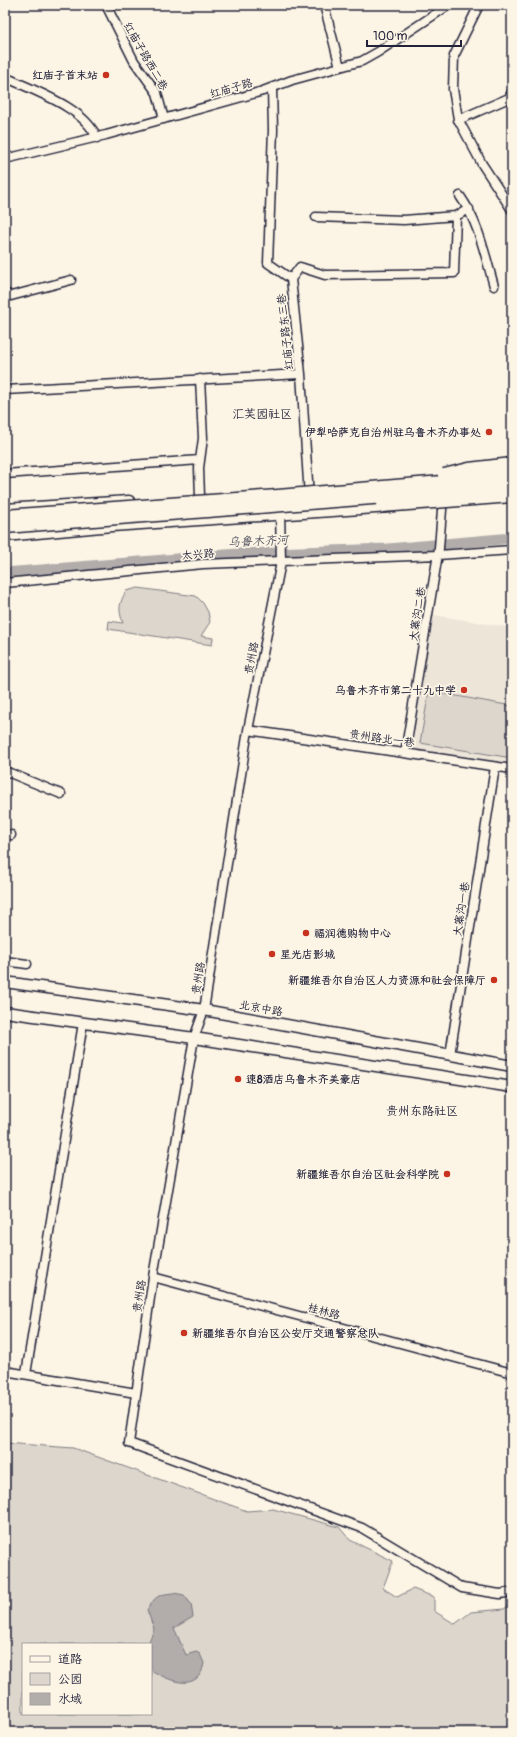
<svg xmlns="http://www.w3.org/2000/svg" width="517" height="1737" viewBox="0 0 517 1737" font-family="Pangolin,'LXGW WenKai TC',sans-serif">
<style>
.built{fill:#ece5d8}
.green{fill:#dcd6cc;stroke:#7f7c84;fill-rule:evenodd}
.water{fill:#b2adab;stroke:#78757e}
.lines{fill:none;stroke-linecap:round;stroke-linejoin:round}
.river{stroke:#b2adab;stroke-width:11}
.minor-casing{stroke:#22223b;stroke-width:11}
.major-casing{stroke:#22223b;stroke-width:13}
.minor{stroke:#fcf5e5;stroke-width:8}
.major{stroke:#fcf5e5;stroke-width:10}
.highway-bridge-casing{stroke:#22223b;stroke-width:15;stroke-linecap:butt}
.highway-bridge{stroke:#fcf5e5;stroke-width:12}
.poi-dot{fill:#c8321e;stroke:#fcf5e5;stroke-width:1.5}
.labels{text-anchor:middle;stroke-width:3.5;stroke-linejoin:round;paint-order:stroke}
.street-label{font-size:11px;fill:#22223b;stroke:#fcf5e5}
.poi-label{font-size:11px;font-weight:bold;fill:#22223b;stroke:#fcf5e5;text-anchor:end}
.neighbourhood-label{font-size:12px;fill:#22223b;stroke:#fcf5e5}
.water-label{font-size:12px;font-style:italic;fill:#545362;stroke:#fcf5e5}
</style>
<rect width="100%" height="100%" fill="#fcf5e5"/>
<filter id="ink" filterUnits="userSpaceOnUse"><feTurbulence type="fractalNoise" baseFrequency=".025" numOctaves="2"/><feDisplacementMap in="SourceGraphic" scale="8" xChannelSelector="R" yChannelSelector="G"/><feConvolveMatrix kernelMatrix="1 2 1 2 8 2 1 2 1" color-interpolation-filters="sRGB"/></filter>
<g filter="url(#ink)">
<path class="built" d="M428,614L512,628V769L405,753Z"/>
<path class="green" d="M138,588L196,596L203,603L208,612L210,622L201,636L213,638L212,645L108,629L109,621L123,623C118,609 119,604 126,591Z
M429,691L512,706V758L420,743Z
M5,1443L73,1448L247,1511L273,1509L339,1527L350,1540L393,1561L383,1588L397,1597L413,1589L434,1597V1611L455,1624L471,1612L504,1609L512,1604V1732H5ZM23,1644H151V1714H23Z"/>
<path class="water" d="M174,1593L184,1595L191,1604L193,1617L174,1628L186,1655L196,1652L200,1654L204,1663C199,1694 169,1681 151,1670V1644H148L154,1629L147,1610C155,1596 159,1594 174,1593Z"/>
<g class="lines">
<path class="river" d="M5,573L238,554L388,549L512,538"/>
<defs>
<path id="minor" d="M106,5L134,61L157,93L164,119
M324,5L340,67
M479,5L454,56L453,89L458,119L482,164L512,210
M5,77C34,91 84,107 97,138
M272,88L273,130L268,263L291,279L301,374L309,497
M458,120L509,98L512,92
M5,159L106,135L263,91L292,80L362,61L378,52L449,5
M460,196C479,223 485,255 494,286
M316,217L404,220L456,216L469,209
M291,279L300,267L325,275L454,273L456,216
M5,293L11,296L71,280
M5,390L301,374
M5,474L200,460
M200,497L199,468L203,438L200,379
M280,508L281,562L248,730L204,1010L194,1038L153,1277L129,1443L362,1528L462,1588L500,1594L512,1592
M5,583L203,564L438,555L512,550
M248,730L512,769
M405,753L439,548L443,497
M5,771L61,794
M5,834L11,835
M5,961L27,964
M450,1055L495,767
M153,1277L512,1373
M5,1371L136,1393
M26,1374L83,1023"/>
<path id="major" d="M5,509L129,501
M5,536L112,526L390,507
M5,982L204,1010L512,1066
M5,1012L194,1038L512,1087"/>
</defs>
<use href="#minor" class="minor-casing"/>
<use href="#major" class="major-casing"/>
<use href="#minor" class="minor"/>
<use href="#major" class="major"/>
<defs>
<path id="highway-bridge" d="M444,475L469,469L512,464
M382,506L512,496
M5,516L278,496L512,476
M5,527L512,487"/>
</defs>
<use href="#highway-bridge" class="highway-bridge-casing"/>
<use href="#highway-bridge" class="highway-bridge"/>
</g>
</g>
<g class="poi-dot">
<circle cx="106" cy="75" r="4"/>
<circle cx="489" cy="432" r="4"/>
<circle cx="464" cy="690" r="4"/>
<circle cx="306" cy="933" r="4"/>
<circle cx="272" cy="954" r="4"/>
<circle cx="494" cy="980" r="4"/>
<circle cx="238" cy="1079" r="4"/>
<circle cx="447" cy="1174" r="4"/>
<circle cx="184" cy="1333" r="4"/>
</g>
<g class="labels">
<g class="street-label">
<text transform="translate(146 56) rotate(60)" y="4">红庙子路西二巷</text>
<text transform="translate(231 88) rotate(-16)" y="4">红庙子路</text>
<text transform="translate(285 332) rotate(-96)" y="4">红庙子路东三巷</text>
<text transform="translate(198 554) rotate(-4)" y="4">太兴路</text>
<text transform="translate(417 614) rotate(-81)" y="4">大寨沟二巷</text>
<text transform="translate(251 658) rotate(-79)" y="4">贵州路</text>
<text transform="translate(382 738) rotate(8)" y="4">贵州路北一巷</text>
<text transform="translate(461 909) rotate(-81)" y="4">大寨沟一巷</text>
<text transform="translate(198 978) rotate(-81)" y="4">贵州路</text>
<text transform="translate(261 1008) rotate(10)" y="4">北京中路</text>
<text transform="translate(139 1296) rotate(-81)" y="4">贵州路</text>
<text transform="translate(324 1311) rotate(15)" y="4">桂林路</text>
</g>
<g class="poi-label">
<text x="98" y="79">红庙子首末站</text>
<text x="481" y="436">伊犁哈萨克自治州驻乌鲁木齐办事处</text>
<text x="456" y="694">乌鲁木齐市第二十九中学</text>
<text x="314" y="937" text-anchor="start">福润德购物中心</text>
<text x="280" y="958" text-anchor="start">星光店影城</text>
<text x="486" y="984">新疆维吾尔自治区人力资源和社会保障厅</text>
<text x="246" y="1083" text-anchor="start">速8酒店乌鲁木齐美豪店</text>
<text x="439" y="1178">新疆维吾尔自治区社会科学院</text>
<text x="192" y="1337" text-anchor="start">新疆维吾尔自治区公安厅交通警察总队</text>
</g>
<g class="neighbourhood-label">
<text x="262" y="418">汇芙园社区</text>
<text x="422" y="1115">贵州东路社区</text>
</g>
<g class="water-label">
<text transform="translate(258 541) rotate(-2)" y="4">乌鲁木齐河</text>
</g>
</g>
<rect width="517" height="1737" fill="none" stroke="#fcf5e5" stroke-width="20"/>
<rect x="10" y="10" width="497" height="1717" fill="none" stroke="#22223b" stroke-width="1.5" filter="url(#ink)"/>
<rect x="22" y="1643" width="130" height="72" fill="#fcf5e5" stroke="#a5a1a1"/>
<rect x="30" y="1656" width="20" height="6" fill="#fcf5e5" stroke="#a5a1a1"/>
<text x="58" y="1663" font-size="12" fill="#22223b">道路</text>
<rect x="30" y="1673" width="20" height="12" fill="#dcd6cc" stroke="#a5a1a1"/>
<text x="58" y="1683" font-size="12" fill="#22223b">公园</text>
<rect x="30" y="1693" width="20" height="12" fill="#b2adab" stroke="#a5a1a1"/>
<text x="58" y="1703" font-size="12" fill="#22223b">水域</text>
<path d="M367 40v6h94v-6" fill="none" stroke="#22223b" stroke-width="2"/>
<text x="373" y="40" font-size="12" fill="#22223b" stroke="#fcf5e5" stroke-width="3" paint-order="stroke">100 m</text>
</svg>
